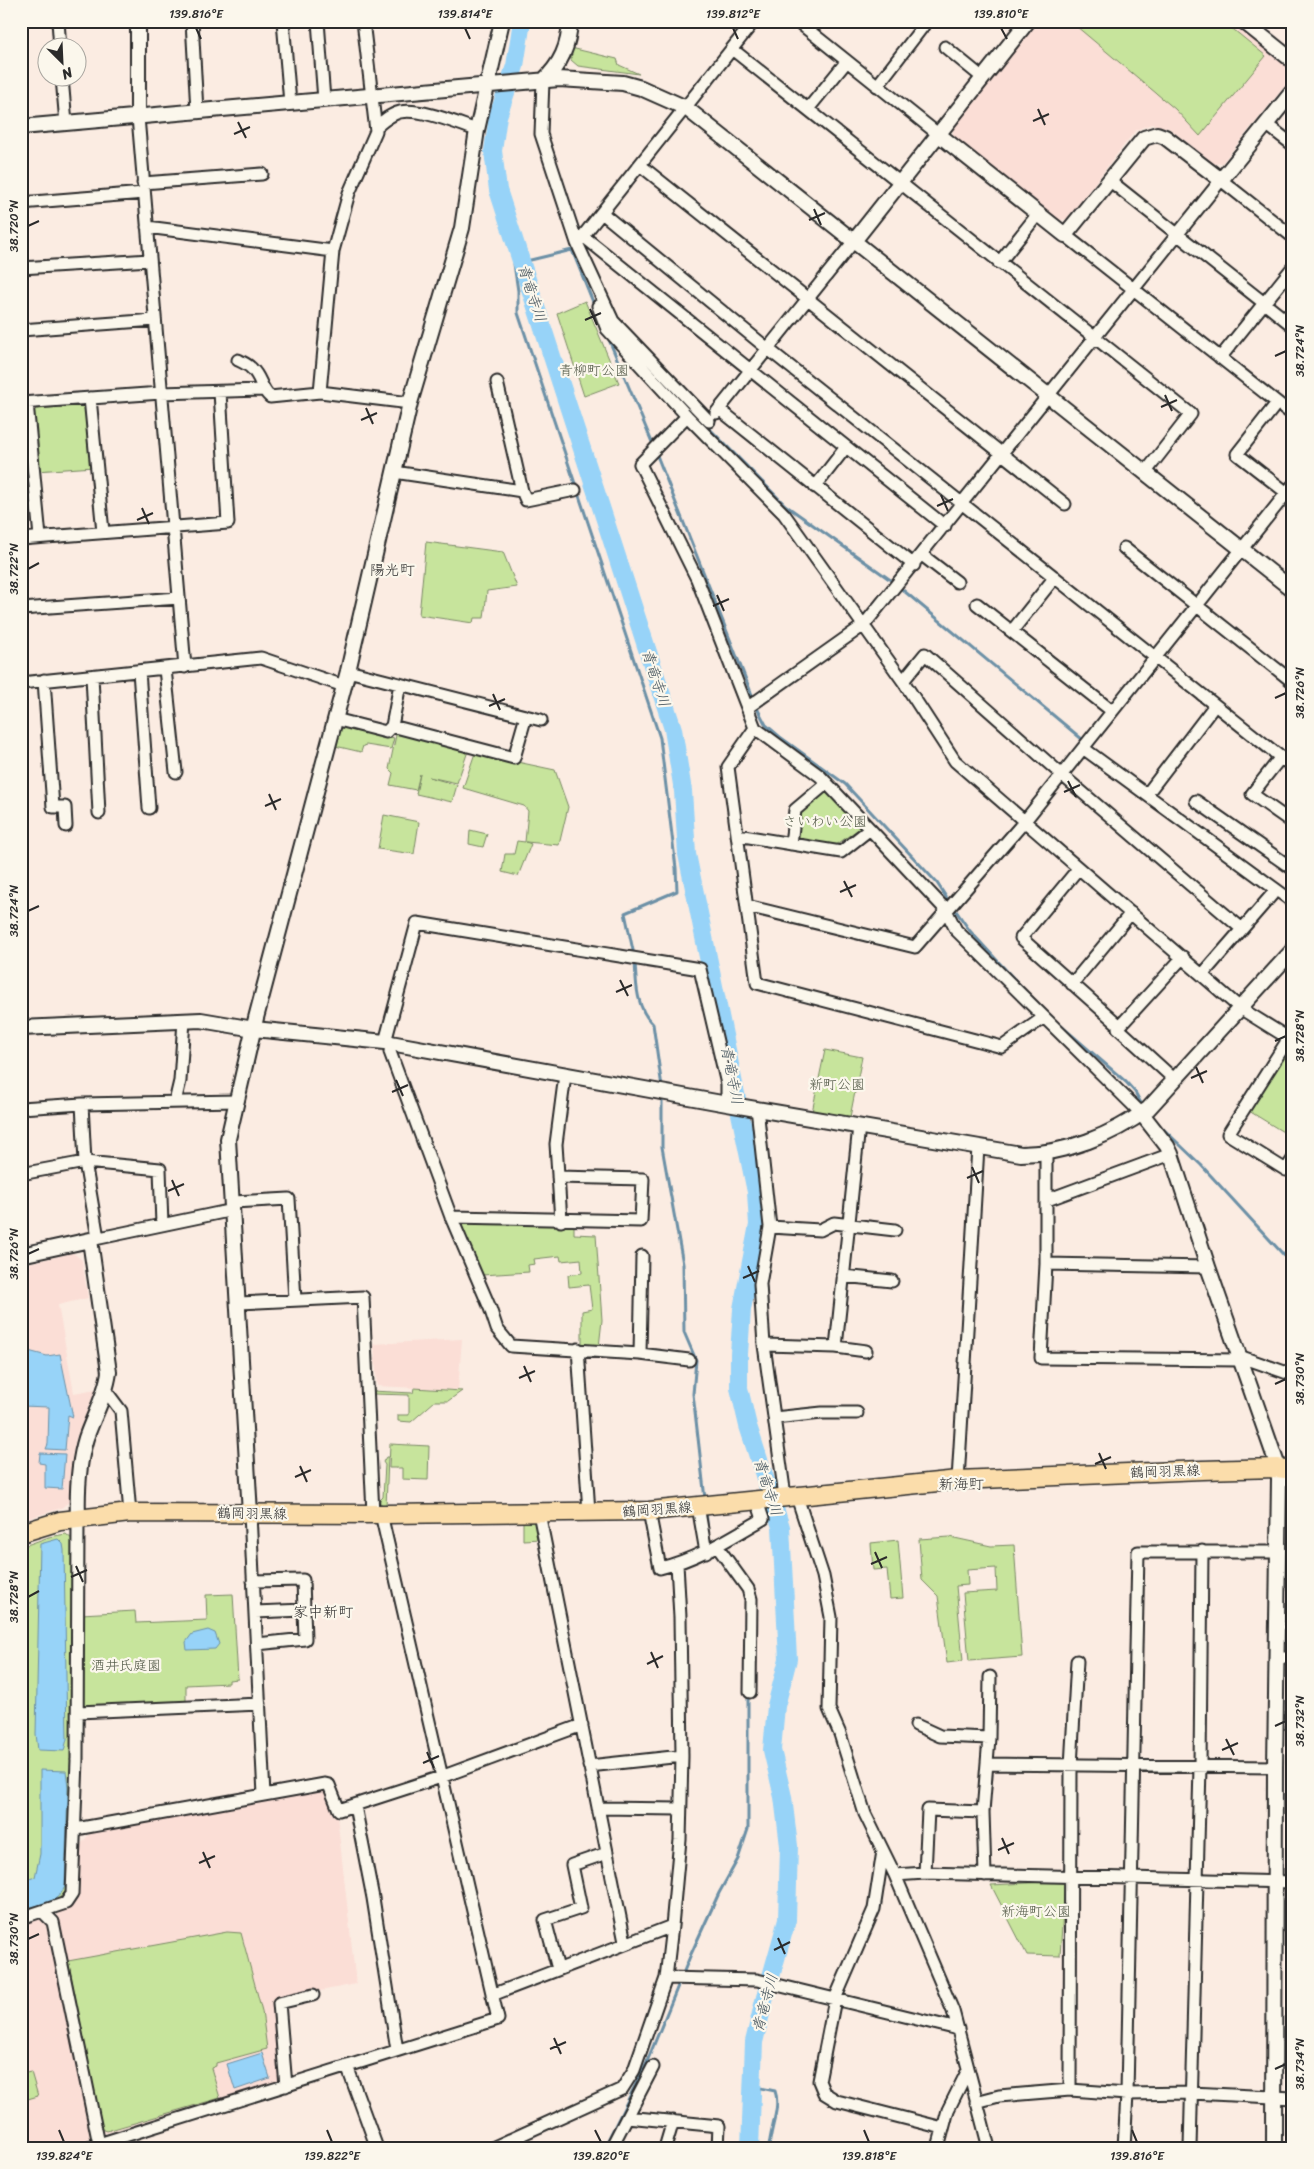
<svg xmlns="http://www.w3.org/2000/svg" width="1314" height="2169" viewBox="0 0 1314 2169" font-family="Sriracha,'Klee One',sans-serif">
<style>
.built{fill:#fbded6}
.green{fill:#c7e49c;stroke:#798864}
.water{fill:#97d3f8;stroke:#6c90a6}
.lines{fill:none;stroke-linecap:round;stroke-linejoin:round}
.stream{stroke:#6c90a6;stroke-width:3}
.river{stroke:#97d3f8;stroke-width:18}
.minor-casing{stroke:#2b2b2b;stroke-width:15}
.tertiary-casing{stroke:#2b2b2b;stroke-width:18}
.primary-casing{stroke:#2b2b2b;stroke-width:21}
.minor{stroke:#fbf7ec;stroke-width:11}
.tertiary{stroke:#fbf7ec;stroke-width:14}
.primary{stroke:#fbddab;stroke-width:18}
.ticks{fill:none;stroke:#2b2b2b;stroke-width:2}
.labels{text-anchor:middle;stroke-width:4.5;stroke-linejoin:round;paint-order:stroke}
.park-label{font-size:14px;fill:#525947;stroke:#fbf7ec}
.street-label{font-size:14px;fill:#2b2b2b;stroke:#fbf7ec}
.water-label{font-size:15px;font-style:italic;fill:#46555e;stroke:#fbf7ec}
.neighbourhood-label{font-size:15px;fill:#2b2b2b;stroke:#fbf7ec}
.neatline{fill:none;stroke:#2b2b2b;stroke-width:2}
.ticks-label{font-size:12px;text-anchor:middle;fill:#2b2b2b}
</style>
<rect width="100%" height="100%" fill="#fbece2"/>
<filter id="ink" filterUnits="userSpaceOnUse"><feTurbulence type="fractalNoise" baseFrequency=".02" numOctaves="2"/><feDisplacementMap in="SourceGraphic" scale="10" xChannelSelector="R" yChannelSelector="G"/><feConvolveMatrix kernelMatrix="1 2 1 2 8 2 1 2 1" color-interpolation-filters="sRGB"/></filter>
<g filter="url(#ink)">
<path class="built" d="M1038,21H1231L1291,69L1292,77L1222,163L1214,164L1169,128L1152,124L1143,127L1135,131L1067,219L1059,220L953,136V129Z
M73,1253L82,1260L88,1298L58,1305L74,1393L96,1389L76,1438L72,1456L70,1501L61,1508L21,1521V1265Z
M462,1339L458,1390L377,1386L374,1344Z
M327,1789L337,1815L356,1984L274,2000L282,2081L106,2133L100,2130L57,1918L58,1910L73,1905L79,1897L77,1849L91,1832L265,1799Z
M41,1917L48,1924L92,2136L86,2140L59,2148H21V1923Z"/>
<path class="green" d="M1070,21H1223L1266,56L1200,136L1175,109Z
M571,48L617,59L619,65L639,74L578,66L571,60Z
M585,301L619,383L584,396L557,313Z
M81,405L90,413L94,467L36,471L30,416L36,409Z
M426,542L503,552L517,587L487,591L484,618H474L473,623L419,615Z
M337,723L394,738L391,749L366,745L363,746L361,752L331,745Z
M393,730L468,751L457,783L429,777L457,785L452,802L416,794L420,774L416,790L390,785L393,773L389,769L396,735L389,733Z
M475,753L555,770L568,807L559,845L526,842L531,844L518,876L502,872L505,854H514L517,841L525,842L528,811L524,806L463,788Z
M826,787L864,825L836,845L795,841L799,812Z
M384,815L419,822L414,854L378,849Z
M470,830L487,834L483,847L469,844Z
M1290,1045L1293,1047V1138L1249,1111Z
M825,1050L862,1057L850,1117L812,1112Z
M464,1223L574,1224V1234L596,1235L602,1320L599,1347L582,1346V1311L592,1309L589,1285L569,1287L568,1275L582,1273L581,1259L561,1261L560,1256L534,1259L535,1264L528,1265L529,1272L482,1275L462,1227Z
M414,1388L462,1391L448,1401H435L411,1422L398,1421V1415H409V1395L374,1394V1400H371V1391L413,1393Z
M390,1444L429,1446L428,1480L402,1479V1468H389Z
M386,1457H388L386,1507L380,1503V1500L383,1497L385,1465L383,1462Z
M539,1521L541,1539L523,1540V1522Z
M66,1534L73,1540V1756L68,1886C60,1905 39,1907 21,1913V1547L49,1537Z
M950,1537L991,1546L1014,1545L1022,1657L969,1661L963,1593L997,1591L996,1568L967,1570L968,1585L956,1586L963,1661L947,1663L938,1596L922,1580L919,1539Z
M898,1540L903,1598L890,1599L887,1569L873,1570L871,1543Z
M233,1594L238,1679L229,1680V1683L186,1685V1705L82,1709L83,1669L81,1614L135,1611L136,1623L207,1620L206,1595Z
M1065,1881L1060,1956L1027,1955L991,1885Z
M227,1932L241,1933L262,2011L267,2049L216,2063V2066L211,2068L220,2098L107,2131L102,2129L68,1961Z
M31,2072L38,2096L21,2101V2074Z"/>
<path class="water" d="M21,1349L47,1356L60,1354L73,1417L68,1415L65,1450L46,1449L48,1444L49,1407L21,1406Z
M40,1453L65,1454L62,1489L45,1488V1464L39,1463Z
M58,1539L63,1544L64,1550L67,1739L64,1751L38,1750L36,1734L40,1544Z
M208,1630L215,1633L219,1644L215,1649L187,1650L186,1642L192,1634Z
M40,1770L66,1771L68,1787L65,1885C60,1904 38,1905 21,1909V1882L35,1877L40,1854Z
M262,2053L270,2078L235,2090L227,2064Z"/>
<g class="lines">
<path class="stream" d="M595,307L572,250L514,264L518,291V313L660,738L676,868L677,891L625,913L634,955
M607,335L654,447
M704,423L785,505L892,581L1095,750
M656,453L758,710L766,725L780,737L845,784L937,883L950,903
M954,908L970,931L1028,994
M635,961C636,982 636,1009 653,1024L662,1087
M1052,1018L1126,1082L1135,1092L1143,1107
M662,1096V1147L683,1264L684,1332L696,1360L693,1394L705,1499
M1155,1121L1201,1165L1293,1265
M706,1511L708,1532
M751,2086L775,2091C781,2107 770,2129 769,2148
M604,2148L646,2064L691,1954L719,1893L738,1859L748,1829V1695"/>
<path class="river" d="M522,21L515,66L498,116L493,151L498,190L673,729L683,791L687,854L756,1192L758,1225L742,1309L739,1354V1388L748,1426L781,1527L788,1659L776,1706L772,1750L783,1797L789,1846L787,1920L764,2001L754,2042L750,2148"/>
<defs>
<path id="minor" d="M58,21L60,48
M192,21L197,111
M283,21L290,103
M318,21L324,100
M797,21L938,134
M945,47L983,78
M732,49L1191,414L1145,473
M62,78L66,123
M543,81L541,134L577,243L613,321L709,421
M877,86L927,21
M808,109L847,61
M138,117L185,667
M1266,124L1293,145
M376,127C383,121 391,114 400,112C421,108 456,123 477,130
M640,165L1065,504
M1109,180L1293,326
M143,183L262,174
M21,203L144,193
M602,213L768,349L1293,767
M147,227L333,251
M1065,235L1293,415
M583,236L945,526
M579,241L754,21
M999,263L1038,214
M21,268L150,260
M598,306L607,329L687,416
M21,330L155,320
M1220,358L1293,267
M238,360C242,362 249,365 252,369C261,377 260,388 270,397L320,392L410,403
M497,382L522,491L526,500L575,490
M320,392L333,251L349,193L376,131L363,21
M90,398L103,532
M21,403L161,393L262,390
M27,403L40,537
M1277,403L1237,454L1291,496
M719,409L914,565
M716,413L854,241
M394,472L522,491
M815,487L846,447
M21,539L228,523L220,392
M1124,548L1293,682
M922,555L957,582
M977,604L1112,711
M21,609L179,598
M1012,631L1055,577
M165,669L176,772
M139,671L149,808
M348,671L541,720
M92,676L99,813
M44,680L53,807H65L66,826
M903,681L925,654L1062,775L1242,929
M21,683L261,658L344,686
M747,708L864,625L1221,180L1293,237
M335,719L386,732L392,726L514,758L526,716
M392,726L400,684
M755,728L728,767L757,983L1002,1047L1043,1018
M1083,748L1293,902
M1281,757L1252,794L1293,823
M1147,794L1215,705
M1196,801L1293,869
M737,835L841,852L870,829
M791,844L795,810L827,783
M1078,869L1021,938L1120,1026L1118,1028L1175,1080
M747,906L915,947L1024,822L1293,485
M1203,974L1276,890
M1072,984L1131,913
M1120,1026L1183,957
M1289,1038L1228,1134L1286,1170L1293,1159
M385,1042L417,923L700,969L727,1084V1104
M391,1043L390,1052L451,1217L490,1308L497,1329L511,1346L640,1354L689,1360
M175,1102L180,1081L184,1020
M82,1104L85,1162L98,1238
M21,1108L82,1104L237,1101
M757,1108L770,1227L760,1284L764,1345L784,1489
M1142,1114L956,930L946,910L820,776L755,728L697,579L640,464L687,416L784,514L903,681L955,761L1240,1008L1293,1041
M1046,1153V1264L1041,1358L1241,1360
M21,1174L85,1162L160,1169L162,1225
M1047,1200L1171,1154
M233,1202L289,1199L295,1300
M451,1217L641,1221L643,1179L558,1177
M561,1221L556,1144L565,1075
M770,1227L820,1230L834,1223L895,1230
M90,1240L233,1210
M1046,1264L1208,1267
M843,1276L892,1281
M239,1303L363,1297L373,1514
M764,1345L836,1347L859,1126
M836,1347L866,1351
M578,1349L589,1512
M640,1354L642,1256
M1239,1356L1293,1375
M106,1391L121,1411L130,1513
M774,1418L822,1413H857
M958,1480L978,1147
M797,1497L823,1576L831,1617L829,1709L840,1734L865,1814L895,1875L953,2011L989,2148
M698,1506L706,1552
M649,1511L660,1568C698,1559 730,1538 763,1519L757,1501
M539,1513L625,1942
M250,1514L264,1795
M717,1546L748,1589L751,1599L750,1692
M253,1581L303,1580L305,1639L257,1644
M255,1612L304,1610
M1277,1658H1293
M78,1712L260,1704
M916,1725L940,1736L989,1738
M987,1764L1275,1767
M589,1766L682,1756
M355,1806L373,1898L397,2050
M598,1808L680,1809
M76,1829L325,1784L329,1785L339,1810L441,1777L582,1725
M883,1851L874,1909L835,1999L819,2081L824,2093L837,2101L943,2128
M925,1873L928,1810L983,1812
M895,1875L925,1873L1293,1882
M985,1875L983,1812L989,1738L990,1677
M43,1912L53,1922L99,2144L105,2148
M21,1918L66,1903L72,1894L77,1760L78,1519
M558,1969L545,1920L581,1908L572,1865L607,1853
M666,1978L757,1980L958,2029
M492,1995L672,1926
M347,2066L377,2148
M286,2086L279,2003L313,1995
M1070,2090L1071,1766L1077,1661
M976,2102L999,2096L1070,2090L1127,2094L1191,2093L1293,2098
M627,2117L719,2126L718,2148
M86,2148L498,2019L381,1514
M492,2148L622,2089L634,2070L666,1978L672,1926L680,1840L682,1756L680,1617L677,1564
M611,2148L653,2067
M665,2148L673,2121
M938,2148L948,2110L968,2070
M1124,2148L1127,2094L1138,1552H1278
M1190,2148L1200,1767L1202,1551"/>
<path id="tertiary" d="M1243,21L1293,61
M543,81C561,64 569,46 570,21
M138,117V21
M21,127L559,79L623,83L641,88L686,108L1293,590
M938,134L1065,235L1144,138L1157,134L1165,137L1221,180L1293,91
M854,241L1028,21
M21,1028L201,1020L254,1029L385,1042L727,1104L1021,1154C1066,1154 1112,1135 1148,1109L1293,950
M1142,1114L1167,1146L1171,1154L1208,1267L1276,1461L1279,1478L1275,1767L1274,2148
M21,1255L90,1240L109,1372C106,1395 94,1415 86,1438C78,1464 77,1491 78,1519
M250,1514L228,1139L256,1018L348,671L410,403L462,228L477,130L502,21"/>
<path id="primary" d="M21,1533L60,1521L130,1513L385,1514L649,1511L958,1480L1202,1470L1277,1468L1293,1470"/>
</defs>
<use href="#minor" class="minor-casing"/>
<use href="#tertiary" class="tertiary-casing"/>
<use href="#primary" class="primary-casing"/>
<use href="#minor" class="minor"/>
<use href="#tertiary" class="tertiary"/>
<use href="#primary" class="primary"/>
</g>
</g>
<path class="ticks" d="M196,28L201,39M465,28L470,39M733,28L738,39M1001,28L1007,39M1038,109L1045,125M1033,121L1049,114M238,122L246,138M234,134L250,127M814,209L821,225M809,220L825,213M28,226L39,221M590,309L597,325M585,320L601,313M1275,356L1286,351M1165,395L1172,411M1161,407L1177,400M366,408L373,424M361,420L377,413M941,495L948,511M937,506L953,499M142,508L149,524M137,520L153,513M28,569L39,563M717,595L724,611M713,606L729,599M493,694L500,710M1275,698L1286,693M489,706L505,699M1068,781L1076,797M1064,792L1080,785M269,794L276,810M265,806L281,799M844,881L852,897M840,892L856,885M28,911L39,906M620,980L628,996M616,992L632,985M1275,1041L1286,1036M1196,1067L1203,1083M1191,1078L1207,1071M396,1080L403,1096M392,1092L408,1085M972,1167L979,1183M967,1178L983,1171M172,1180L179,1196M168,1191L184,1184M28,1254L39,1249M748,1266L755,1282M743,1278L759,1271M524,1366L531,1382M519,1378L535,1371M1275,1384L1286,1379M1099,1453L1106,1469M1095,1464L1111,1457M300,1466L307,1482M295,1477L311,1470M875,1552L882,1568M871,1564L887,1557M76,1566L83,1582M71,1577L87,1570M28,1597L39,1591M651,1652L658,1668M647,1664L663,1656M1275,1726L1286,1721M1226,1739L1234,1755M1222,1750L1238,1743M427,1752L434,1768M423,1763L439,1756M1002,1838L1009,1854M998,1850L1014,1843M203,1852L210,1868M199,1863L215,1856M778,1938L785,1954M28,1939L39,1934M774,1950L790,1942M554,2038L561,2054M550,2049L566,2042M1275,2069L1286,2064M59,2130L64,2142M327,2130L332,2142M595,2130L601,2142M864,2130L869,2142M1132,2130L1137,2142"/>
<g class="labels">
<g class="park-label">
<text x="594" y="375">青柳町公園</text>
<text x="825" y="826">さいわい公園</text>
<text x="837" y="1089">新町公園</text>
<text x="126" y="1670">酒井氏庭園</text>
<text x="1036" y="1916">新海町公園</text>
</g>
<g class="street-label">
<text transform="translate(1165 1471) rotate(-2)" y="5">鶴岡羽黒線</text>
<text transform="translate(657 1509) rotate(-4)" y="5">鶴岡羽黒線</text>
<text transform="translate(252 1513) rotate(1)" y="5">鶴岡羽黒線</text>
</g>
<g class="water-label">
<text transform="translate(532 293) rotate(72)" y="5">青竜寺川</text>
<text transform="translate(656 678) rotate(72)" y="5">青竜寺川</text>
<text transform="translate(732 1075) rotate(79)" y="5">青竜寺川</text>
<text transform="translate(768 1487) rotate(72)" y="5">青竜寺川</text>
<text transform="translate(765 2003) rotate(-75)" y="5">青竜寺川</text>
</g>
<g class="neighbourhood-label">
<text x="392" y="575">陽光町</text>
<text x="961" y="1489">新海町</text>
<text x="323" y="1617">家中新町</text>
</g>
</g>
<rect width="1314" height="2169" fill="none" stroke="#fbf7ec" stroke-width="55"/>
<g transform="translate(62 62) rotate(156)"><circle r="24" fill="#fbf7ec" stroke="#a8a59f"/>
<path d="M0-4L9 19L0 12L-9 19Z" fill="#2b2b2b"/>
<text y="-8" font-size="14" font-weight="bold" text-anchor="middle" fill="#2b2b2b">N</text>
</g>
<rect x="28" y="28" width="1258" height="2114" class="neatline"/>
<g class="ticks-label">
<text x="196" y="18">139.816°E</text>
<text x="465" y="18">139.814°E</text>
<text x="733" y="18">139.812°E</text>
<text x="1001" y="18">139.810°E</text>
<text transform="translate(14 226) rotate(-90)" y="4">38.720°N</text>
<text transform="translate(1300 351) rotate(-90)" y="4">38.724°N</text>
<text transform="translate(14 569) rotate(-90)" y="4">38.722°N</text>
<text transform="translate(1300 693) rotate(-90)" y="4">38.726°N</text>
<text transform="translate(14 911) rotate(-90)" y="4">38.724°N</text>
<text transform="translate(1300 1036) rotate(-90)" y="4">38.728°N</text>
<text transform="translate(14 1254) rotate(-90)" y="4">38.726°N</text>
<text transform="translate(1300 1379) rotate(-90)" y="4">38.730°N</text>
<text transform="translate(14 1597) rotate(-90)" y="4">38.728°N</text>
<text transform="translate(1300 1721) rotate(-90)" y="4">38.732°N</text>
<text transform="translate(14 1939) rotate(-90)" y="4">38.730°N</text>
<text transform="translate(1300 2064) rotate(-90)" y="4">38.734°N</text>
<text x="64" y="2160">139.824°E</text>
<text x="332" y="2160">139.822°E</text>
<text x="601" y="2160">139.820°E</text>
<text x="869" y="2160">139.818°E</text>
<text x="1137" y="2160">139.816°E</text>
</g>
</svg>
